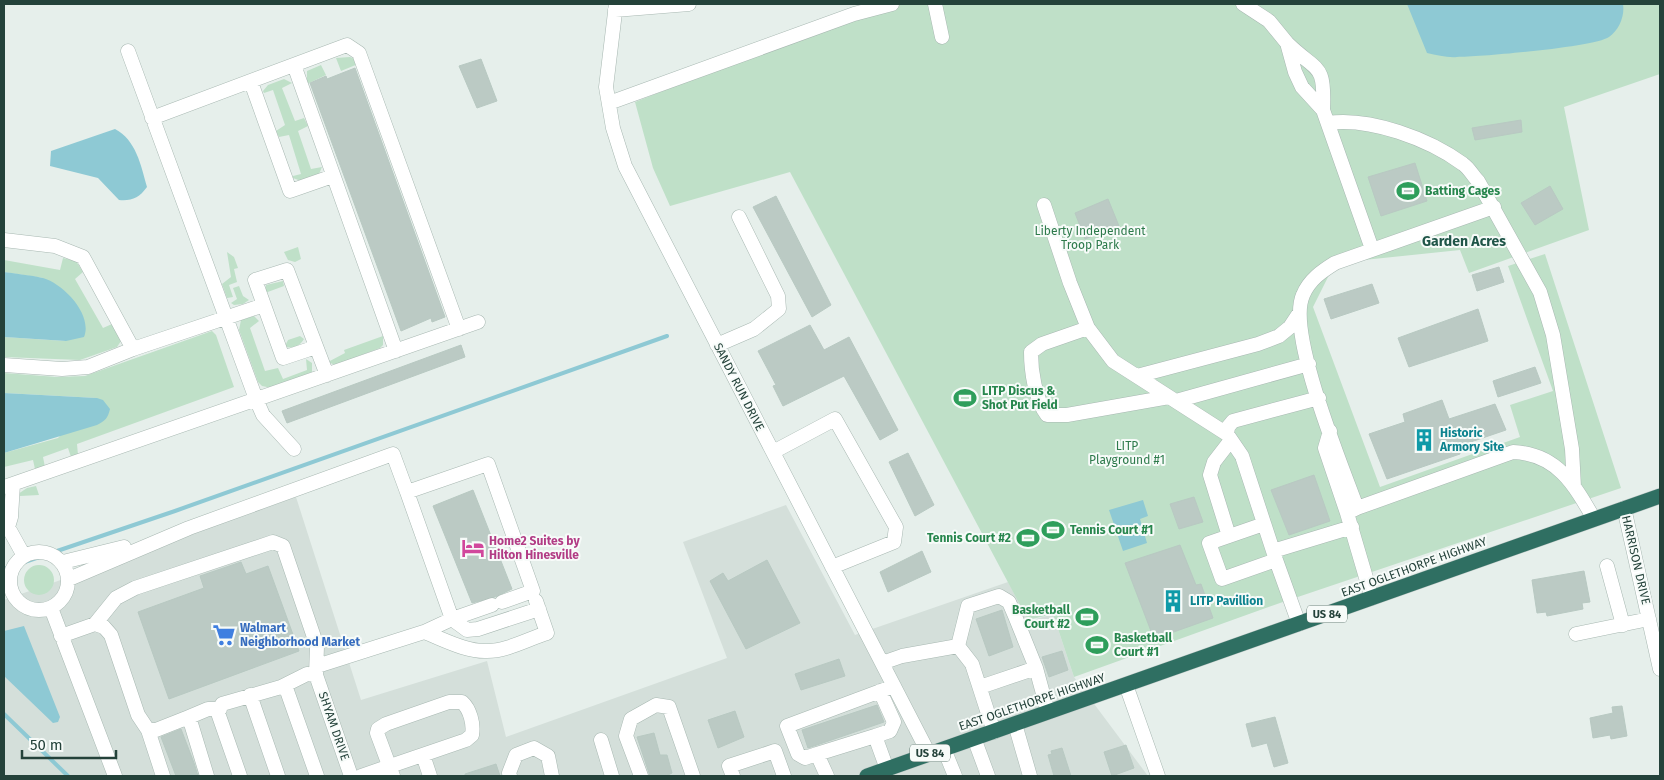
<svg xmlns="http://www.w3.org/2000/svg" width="1664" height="780" viewBox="0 0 1664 780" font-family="'Fira Sans',sans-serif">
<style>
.built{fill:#d4dfda}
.green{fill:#bfe0c8}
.water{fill:#8ec9d4}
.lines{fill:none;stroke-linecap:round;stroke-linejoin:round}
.stream{stroke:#8ec9d4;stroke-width:4}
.building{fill:#bbcac4;stroke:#b8c9c2}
.minor-casing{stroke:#a8b8b2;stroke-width:15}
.highway-casing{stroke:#c2cac8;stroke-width:16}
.minor{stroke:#fff;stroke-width:14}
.highway{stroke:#2f6f62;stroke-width:15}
.labels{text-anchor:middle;stroke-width:4;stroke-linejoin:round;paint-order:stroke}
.shield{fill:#f7fbf9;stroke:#637a73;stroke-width:1}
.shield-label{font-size:11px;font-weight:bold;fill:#24423a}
.leisure-label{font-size:12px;font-weight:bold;fill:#27864d;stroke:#f7fbf9;text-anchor:start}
.park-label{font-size:12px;fill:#2d7a4b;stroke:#f7fbf9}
.street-label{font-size:12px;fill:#24423a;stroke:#f7fbf9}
.culture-label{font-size:12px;font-weight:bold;fill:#0d838f;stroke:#f7fbf9;text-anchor:start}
.hotel-label{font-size:12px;font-weight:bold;fill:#b23c85;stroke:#f7fbf9;text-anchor:start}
.shop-label{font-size:12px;font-weight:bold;fill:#366cbe;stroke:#f7fbf9;text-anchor:start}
.neighbourhood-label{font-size:14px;font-weight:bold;fill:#1f5548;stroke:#f7fbf9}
</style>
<rect width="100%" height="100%" fill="#e6efeb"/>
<path class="built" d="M296,497L361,700L487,661L506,737L727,658L683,542L786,505L855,635L1008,582L1029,621L1053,614L1074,677L1148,776H4V600Z"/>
<path class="green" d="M884,4H1660V74L1564,107L1589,230L1469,273L1460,250L1335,263L1313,307L1380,487L1520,437L1510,405L1553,391L1508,266L1545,254L1621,488L1280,603L1074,677L1053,614L1028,620L790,172L670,206L653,168L635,102Z
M350,57L355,59L358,64L341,71L336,58Z
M321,65L326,75L307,84V71Z
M284,79L292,83L282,88L295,121L304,118L308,126L298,131L311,169L322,167L319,174L301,181L293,178V176L301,174L289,135L279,137L276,131L285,125L273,90L264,93L263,91L268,85Z
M298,247L301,259L295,262L288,260L284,252Z
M227,252L234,257L238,268L234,269L237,282L229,285L233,297L227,298L222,284L231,277Z
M63,258L76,261L83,272L75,279L103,328L112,324L121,341L117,347L80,360L4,357V337L65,341L43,278L4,272V260L60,270Z
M283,281L284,286L265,293L266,285Z
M239,286L243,296L249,300L243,304L234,305L231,303L237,299L233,288Z
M254,316L259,321L250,328L265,371L278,368L283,379L307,370L306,359L312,363V372L272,388L262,386L258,382L239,330L241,320Z
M212,331L216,335L234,387L77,444L78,455L71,457L68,448L43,457L45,467L35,469L33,460L4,467V453L58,438L97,398L4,393V373L57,377L85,376Z
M300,336L304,339C300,346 292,350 285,346L288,340Z
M383,336V345L380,348L335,365L328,362L345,353L344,350Z
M36,486L39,495L20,496L18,494L27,488Z
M24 580a15 15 0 1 1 30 0a15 15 0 1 1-30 0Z"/>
<path class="water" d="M1407,4H1623C1625,16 1619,30 1609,37C1595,47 1480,57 1457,57C1448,58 1437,55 1427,53Z
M115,129C136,140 141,165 147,187C139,198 132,201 119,200L98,178L50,166L51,151Z
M4,272C17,274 30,275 43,278C64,284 93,315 84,337L66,341L4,337Z
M4,393L97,398L103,400L110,409C108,418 105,421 97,425L4,453Z
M1143,500L1148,516L1140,519L1147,543L1123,551L1109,510Z
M24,626L60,717L58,722L53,723L4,676V631Z"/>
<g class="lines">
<path class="stream" d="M4,569L175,511L667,336
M4,714L68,776"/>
</g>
<path class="building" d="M481,59L497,101L477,108L459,66Z
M355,68L445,317L432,322L431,318L401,331L310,83L326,76L327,79Z
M1521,120L1522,132L1475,140L1472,128Z
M1415,163L1427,201L1381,216L1368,177Z
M1550,186L1563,209L1535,225L1521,203Z
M776,196L831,305L812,317L753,207Z
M1108,199L1119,226L1085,239L1075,213Z
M1499,267L1504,282L1477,291L1472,275Z
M1372,284L1379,303L1331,319L1324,299Z
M1478,309L1488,341L1409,367L1398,338Z
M810,325L824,350L849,337L898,430L880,440L844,376L783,406L773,386L776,385L758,351Z
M461,345L465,357L287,423L282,411Z
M1535,367L1541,383L1498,397L1493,381Z
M1442,400L1449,419L1495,404L1506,430L1459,446L1460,454L1387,479L1369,434L1405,422L1403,414Z
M908,453L934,505L915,516L889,462Z
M1314,475L1330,521L1289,535L1271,490Z
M473,490L512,589L495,597L472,603L433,506Z
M1194,497L1203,522L1179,529L1170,504Z
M1180,545L1196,585L1201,584L1213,618L1154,639L1125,563Z
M922,551L931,572L888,592L880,572Z
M767,560L800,623L746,649L710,581L723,573L728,581Z
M241,562L246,574L268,566L299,651L169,699L138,612L204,588L200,576Z
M1584,571L1590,602L1582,603L1583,609L1547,616L1546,612L1537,613L1532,580Z
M1002,610L1013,647L989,656L976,619Z
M1062,651L1068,670L1049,677L1042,657Z
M839,659L845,676L801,690L795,674Z
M877,705L884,722L808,748L802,730Z
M1622,706L1627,736L1611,739L1610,735L1593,738L1590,718L1613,713L1612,707Z
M735,711L744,737L718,748L708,720Z
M1275,717L1288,763L1274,767L1267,743L1252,747L1246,724Z
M181,729L194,763L198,776H176L161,737Z
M654,733L660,755H667L672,773L666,776H650L637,737Z
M1126,745L1134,768L1112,776L1104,752Z
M1062,748L1071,776H1054L1048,755L1052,754L1051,751Z
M496,764L500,776H465V774Z"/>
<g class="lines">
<defs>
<path id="minor" d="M616,4L606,87L613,128L625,166L929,754
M935,4L942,37
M1243,4L1269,21L1287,43L1295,72L1302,87L1323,110L1372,249
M615,10L689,4
M1288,44C1318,73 1325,62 1323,110
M128,51L256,399L263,415L294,449
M294,65L396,351
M251,82L290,191L333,176
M609,103L854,14L892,4
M152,118L347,45L359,53L459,329
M1328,123C1370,117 1429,139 1463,164C1469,168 1473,176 1478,181L1540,292L1553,335L1572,449L1574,487
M1044,205L1070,283L1088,328L1113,361L1227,434L1242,456L1276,560L1299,624
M4,240L55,246L83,257L133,349
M1088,328L1042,344L1031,352C1031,371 1035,399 1047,415H1067L1169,397
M717,345L754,329L779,309L778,296L739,217
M316,347L283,358L255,280L287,270L327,375
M4,365L62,369L88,367L133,349L264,305
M1137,376L1258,344L1279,336L1290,327L1298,315
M1176,401L1309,364
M1330,431L1325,448L1347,513
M1227,434L1228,427L1233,421L1319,398
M773,452L835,419L896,527L894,542L832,567
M4,487L478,322
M1357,508L1513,452C1557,454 1574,484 1594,519
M1624,508L1660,669
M1264,524L1209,543L1222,579L1276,560
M4,525L8,527L24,556
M8,527L11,517L13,484
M1229,536L1210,475L1214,462L1231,440
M1273,551L1352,527
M10 581a29 29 0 1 1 58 0a29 29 0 1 1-58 0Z
M63,562L124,547
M1607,566L1623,625
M69,579L189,528L393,454L407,492
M1372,598L1347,513L1357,508C1342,466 1286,332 1303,295C1309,280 1322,271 1335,263L1494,207
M502,602L533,591L488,464L407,492L452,619L467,630L478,629L539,609
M51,608L115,776
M95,624L116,598L135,588L273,542L283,546L317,646L316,675L351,776
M424,632C443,639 466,652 487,651C507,651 528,639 547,633L536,601
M1576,634L1649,619
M61,636L95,624L104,627L111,635L138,715L148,730H156L189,717
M958,646L968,606L999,596L1009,602L1015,616L1036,668L1048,712
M882,663L902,656L958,646L972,664L994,732
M317,666L424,632L452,619L492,605
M1126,685L1158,776
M281,687L286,688L317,776
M980,687L1036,668
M880,691L894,722L890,731L875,736L887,769
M250,695L278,776
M1015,724L1030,776
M148,730L163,776
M974,738L988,776
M601,740L612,776
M944,749L955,776
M817,754L875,736
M423,755L430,776
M207,776L189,717L208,709H220
M240,776L218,713L222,704L281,687L307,674L316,675
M361,776L466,740L472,735C474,724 470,709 462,702H449L386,724L378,729L377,733L393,776
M510,776L509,773L516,755L534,748L548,756L552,776
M641,776L626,736L631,719L656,705L669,707L693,776
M733,776L729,766L775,751L784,776
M827,776L817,754L805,758L798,754L787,726L894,686"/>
<path id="highway" d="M867,776L1660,496"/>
</defs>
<use href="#minor" class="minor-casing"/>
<use href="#highway" class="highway-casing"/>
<use href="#minor" class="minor"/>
<use href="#highway" class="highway"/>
</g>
<defs>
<symbol id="stadium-bare" viewBox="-9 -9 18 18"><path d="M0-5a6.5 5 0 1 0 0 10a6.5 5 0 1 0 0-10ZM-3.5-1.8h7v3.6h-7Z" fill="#2e9e5b" stroke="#f7fbf9" stroke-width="2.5" paint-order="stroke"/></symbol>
<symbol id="building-bare" viewBox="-9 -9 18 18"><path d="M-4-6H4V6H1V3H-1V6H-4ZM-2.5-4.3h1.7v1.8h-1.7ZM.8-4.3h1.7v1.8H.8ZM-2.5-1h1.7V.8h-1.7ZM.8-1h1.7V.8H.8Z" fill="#0f9aa8" stroke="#f7fbf9" stroke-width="2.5" paint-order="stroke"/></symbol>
<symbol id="hotel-bare" viewBox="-9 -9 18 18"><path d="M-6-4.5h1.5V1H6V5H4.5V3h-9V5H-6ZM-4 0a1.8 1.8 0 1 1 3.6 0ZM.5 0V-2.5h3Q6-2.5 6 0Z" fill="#d1479c" stroke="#f7fbf9" stroke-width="2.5" paint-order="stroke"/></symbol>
<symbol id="supermarket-bare" viewBox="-9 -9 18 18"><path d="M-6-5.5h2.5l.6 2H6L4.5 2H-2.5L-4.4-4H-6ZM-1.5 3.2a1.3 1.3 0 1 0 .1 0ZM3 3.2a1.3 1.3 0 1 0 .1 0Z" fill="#3f7fe0" stroke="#f7fbf9" stroke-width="2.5" paint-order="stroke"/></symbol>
</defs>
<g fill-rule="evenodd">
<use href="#stadium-bare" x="1392" y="175" width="32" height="32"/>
<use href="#stadium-bare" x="949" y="382" width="32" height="32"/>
<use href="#building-bare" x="1408" y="424" width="32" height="32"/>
<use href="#stadium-bare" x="1037" y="514" width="32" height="32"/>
<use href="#stadium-bare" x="1012" y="522" width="32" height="32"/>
<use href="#hotel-bare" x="457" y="532" width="32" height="32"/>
<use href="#building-bare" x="1157" y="585" width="32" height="32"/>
<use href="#stadium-bare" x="1071" y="601" width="32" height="32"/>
<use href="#supermarket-bare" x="208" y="619" width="32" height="32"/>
<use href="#stadium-bare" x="1081" y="629" width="32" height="32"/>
</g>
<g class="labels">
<g class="shield">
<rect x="1307" y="605.5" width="40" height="17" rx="4"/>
<rect x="910" y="744.5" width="40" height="17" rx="4"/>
</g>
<g class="shield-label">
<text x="1327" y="618">US 84</text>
<text x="930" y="757">US 84</text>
</g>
<g class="leisure-label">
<text x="1425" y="195">Batting Cages</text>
<text x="982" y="395">LITP Discus &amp;<tspan x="982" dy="14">Shot Put Field</tspan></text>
<text x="1070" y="534">Tennis Court #1</text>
<text x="1011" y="542" text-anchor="end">Tennis Court #2</text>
<text x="1070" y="614" text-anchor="end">Basketball<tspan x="1070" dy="14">Court #2</tspan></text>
<text x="1114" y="642">Basketball<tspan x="1114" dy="14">Court #1</tspan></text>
</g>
<g class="park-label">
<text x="1090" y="235">Liberty Independent<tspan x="1090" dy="14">Troop Park</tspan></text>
<text x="1127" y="450">LITP<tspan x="1127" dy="14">Playground #1</tspan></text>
</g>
<g class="street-label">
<text transform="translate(739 387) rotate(63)" y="4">SANDY RUN DRIVE</text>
<text transform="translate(1636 560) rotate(77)" y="4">HARRISON DRIVE</text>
<text transform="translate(1414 567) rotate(-20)" y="4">EAST OGLETHORPE HIGHWAY</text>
<text transform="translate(1032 702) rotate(-19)" y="4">EAST OGLETHORPE HIGHWAY</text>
<text transform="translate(334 726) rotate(71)" y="4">SHYAM DRIVE</text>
</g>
<g class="culture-label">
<text x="1440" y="437">Historic<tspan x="1440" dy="14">Armory Site</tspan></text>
<text x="1190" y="605">LITP Pavillion</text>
</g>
<g class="hotel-label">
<text x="489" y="545">Home2 Suites by<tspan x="489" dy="14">Hilton Hinesville</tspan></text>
</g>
<g class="shop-label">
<text x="240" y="632">Walmart<tspan x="240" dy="14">Neighborhood Market</tspan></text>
</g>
<g class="neighbourhood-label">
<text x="1464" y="246">Garden Acres</text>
</g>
</g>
<rect width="1664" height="780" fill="none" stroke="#24423a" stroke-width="10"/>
<path d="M22 750v8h94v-8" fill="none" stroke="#24423a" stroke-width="2.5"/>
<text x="30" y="750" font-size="15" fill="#24423a" stroke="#f7fbf9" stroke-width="4" paint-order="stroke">50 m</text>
</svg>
